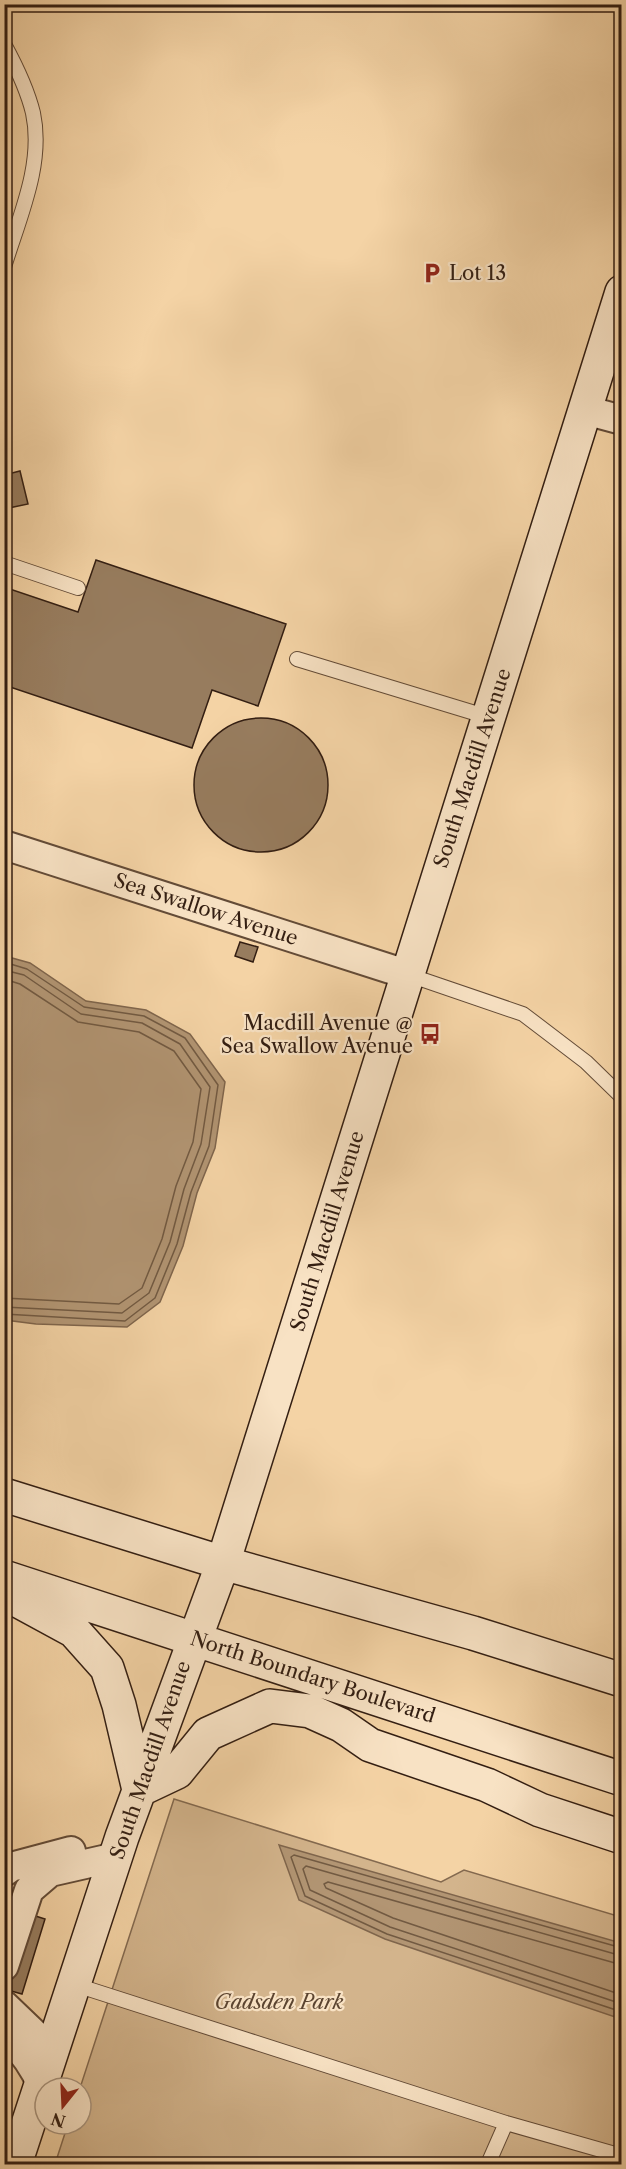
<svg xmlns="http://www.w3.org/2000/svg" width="626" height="2169" viewBox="0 0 626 2169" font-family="'Libre Caslon Text',serif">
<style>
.green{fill:#d3b48c;stroke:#83694f;stroke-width:1.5}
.water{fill:#b29573;stroke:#7f654c;stroke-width:1.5}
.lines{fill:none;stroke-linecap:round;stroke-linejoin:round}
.shore{stroke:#725a42;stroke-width:1.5}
.building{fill:#977c5e;stroke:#331e12;stroke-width:1.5}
.lane-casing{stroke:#634b37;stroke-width:16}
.street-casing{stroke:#634b37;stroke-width:32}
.secondary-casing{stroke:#331e12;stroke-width:36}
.lane{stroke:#f8e2c4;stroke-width:14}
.street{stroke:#f8e2c4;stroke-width:28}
.secondary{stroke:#f8e2c4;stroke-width:33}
.labels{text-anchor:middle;stroke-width:4.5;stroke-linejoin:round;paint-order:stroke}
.poi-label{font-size:20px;fill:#331e12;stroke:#f8e2c4;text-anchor:start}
.street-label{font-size:20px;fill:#331e12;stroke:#f8e2c4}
.park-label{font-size:20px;font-style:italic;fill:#5b4430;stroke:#f8e2c4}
</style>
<rect width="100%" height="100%" fill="#f4d3a5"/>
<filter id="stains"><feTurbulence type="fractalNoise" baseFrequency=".00333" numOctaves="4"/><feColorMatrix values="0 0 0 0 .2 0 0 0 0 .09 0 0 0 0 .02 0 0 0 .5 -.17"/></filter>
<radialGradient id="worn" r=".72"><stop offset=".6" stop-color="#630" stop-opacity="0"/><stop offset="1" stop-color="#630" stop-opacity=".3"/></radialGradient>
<path class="green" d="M174,1799L441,1882L464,1870L621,1917V2164H55L68,2124H81L80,2088Z"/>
<path class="water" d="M5,956L30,963L86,1001L146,1010L190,1034L225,1082L215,1148L197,1193L183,1246L160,1302L127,1327L36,1324L5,1320Z
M279,1845L621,1943V2019L385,1939L299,1900Z"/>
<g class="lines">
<path class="shore" d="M4,962L27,969L84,1007L144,1016L185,1038L218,1085L209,1146L191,1192L177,1244L155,1298L125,1321L4,1314
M4,970L24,975L81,1014L142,1023L180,1044L210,1087L201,1144L184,1189L170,1242L149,1293L122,1313L4,1307
M4,979L20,984L78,1022L139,1032L174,1051L201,1089L193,1142L176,1186L162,1239L142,1288L119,1304L4,1298
M622,1948L294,1855L291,1857L305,1896L387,1934L622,2012
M622,1956L306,1866L303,1869L310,1890L390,1927L622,2004
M622,1965L328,1882L324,1884L326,1888L393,1918L622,1995"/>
</g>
<path class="building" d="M20,471L28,504L4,509V475Z
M96,560L286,624L258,706L212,690L192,748L4,685V587L78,612Z
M194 785a67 67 0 1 1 134 0a67 67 0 1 1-134 0Z
M240,942L258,947L253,962L235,956Z
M4,1906L45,1919L22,1994L4,1989Z"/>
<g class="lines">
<defs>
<path id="lane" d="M4,44C16,66 27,88 33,113C44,164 19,218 4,267
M4,563L78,588
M297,659L488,717
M406,974L523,1014L586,1062L622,1097
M76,1985L506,2123L622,2156
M488,2164L506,2123"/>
<path id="street" d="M585,410L622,420
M4,845L406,974
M4,1872L11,1867L71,1851
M4,1966L29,1890L50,1872L116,1857
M4,2005L53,2052
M4,2033C21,2048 33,2065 42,2085"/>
<path id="secondary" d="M4,1495L223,1563L473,1633L622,1680
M4,1577L622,1779
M4,1593L74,1631L107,1668L119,1705L139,1790
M139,1790L177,1772L208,1734L270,1706L310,1711L341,1725L370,1745L487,1785L540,1810L622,1837
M15,2164L122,1837L223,1563L622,292"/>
</defs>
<use href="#lane" class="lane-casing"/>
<use href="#street" class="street-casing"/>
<use href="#secondary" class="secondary-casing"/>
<use href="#lane" class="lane"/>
<use href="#street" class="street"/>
<use href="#secondary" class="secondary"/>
</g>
<defs>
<symbol id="parking-bare" viewBox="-9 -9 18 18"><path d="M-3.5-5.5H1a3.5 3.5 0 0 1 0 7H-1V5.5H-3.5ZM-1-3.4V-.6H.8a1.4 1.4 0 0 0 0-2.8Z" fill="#8f2418" stroke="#f8e2c4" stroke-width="2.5" paint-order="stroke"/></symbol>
<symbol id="bus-bare" viewBox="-9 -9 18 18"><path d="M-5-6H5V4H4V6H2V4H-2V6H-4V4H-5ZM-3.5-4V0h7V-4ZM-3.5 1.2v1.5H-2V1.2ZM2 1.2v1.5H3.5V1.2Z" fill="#8f2418" stroke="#f8e2c4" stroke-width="2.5" paint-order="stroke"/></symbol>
</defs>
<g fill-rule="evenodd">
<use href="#parking-bare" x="417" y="258" width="30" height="30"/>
<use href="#bus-bare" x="415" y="1019" width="30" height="30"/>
</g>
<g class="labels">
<g class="poi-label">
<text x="449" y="280">Lot 13</text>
<text x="413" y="1030" text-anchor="end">Macdill Avenue @<tspan x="413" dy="23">Sea Swallow Avenue</tspan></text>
</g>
<g class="street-label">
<text transform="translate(472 768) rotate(-72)" y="7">South Macdill Avenue</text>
<text transform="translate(206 909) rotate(18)" y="7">Sea Swallow Avenue</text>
<text transform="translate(327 1231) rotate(-73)" y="7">South Macdill Avenue</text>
<text transform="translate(313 1677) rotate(18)" y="7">North Boundary Boulevard</text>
<text transform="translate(150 1760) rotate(-71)" y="7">South Macdill Avenue</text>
</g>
<g class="park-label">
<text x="279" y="2009">Gadsden Park</text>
</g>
</g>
<rect width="626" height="2169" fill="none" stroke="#f4d3a5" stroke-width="24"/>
<rect x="6" y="6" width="614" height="2157" fill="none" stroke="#331e12" stroke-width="3"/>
<rect x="12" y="12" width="602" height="2145" fill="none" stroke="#331e12" stroke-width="1.5"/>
<g transform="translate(63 2106) rotate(198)"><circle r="28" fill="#f8e2c4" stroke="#a9947d" stroke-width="1.5"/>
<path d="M0-4.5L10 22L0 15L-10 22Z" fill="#8f2418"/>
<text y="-9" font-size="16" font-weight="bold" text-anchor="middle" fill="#331e12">N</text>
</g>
<rect width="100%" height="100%" filter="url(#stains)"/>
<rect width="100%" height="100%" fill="url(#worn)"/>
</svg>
